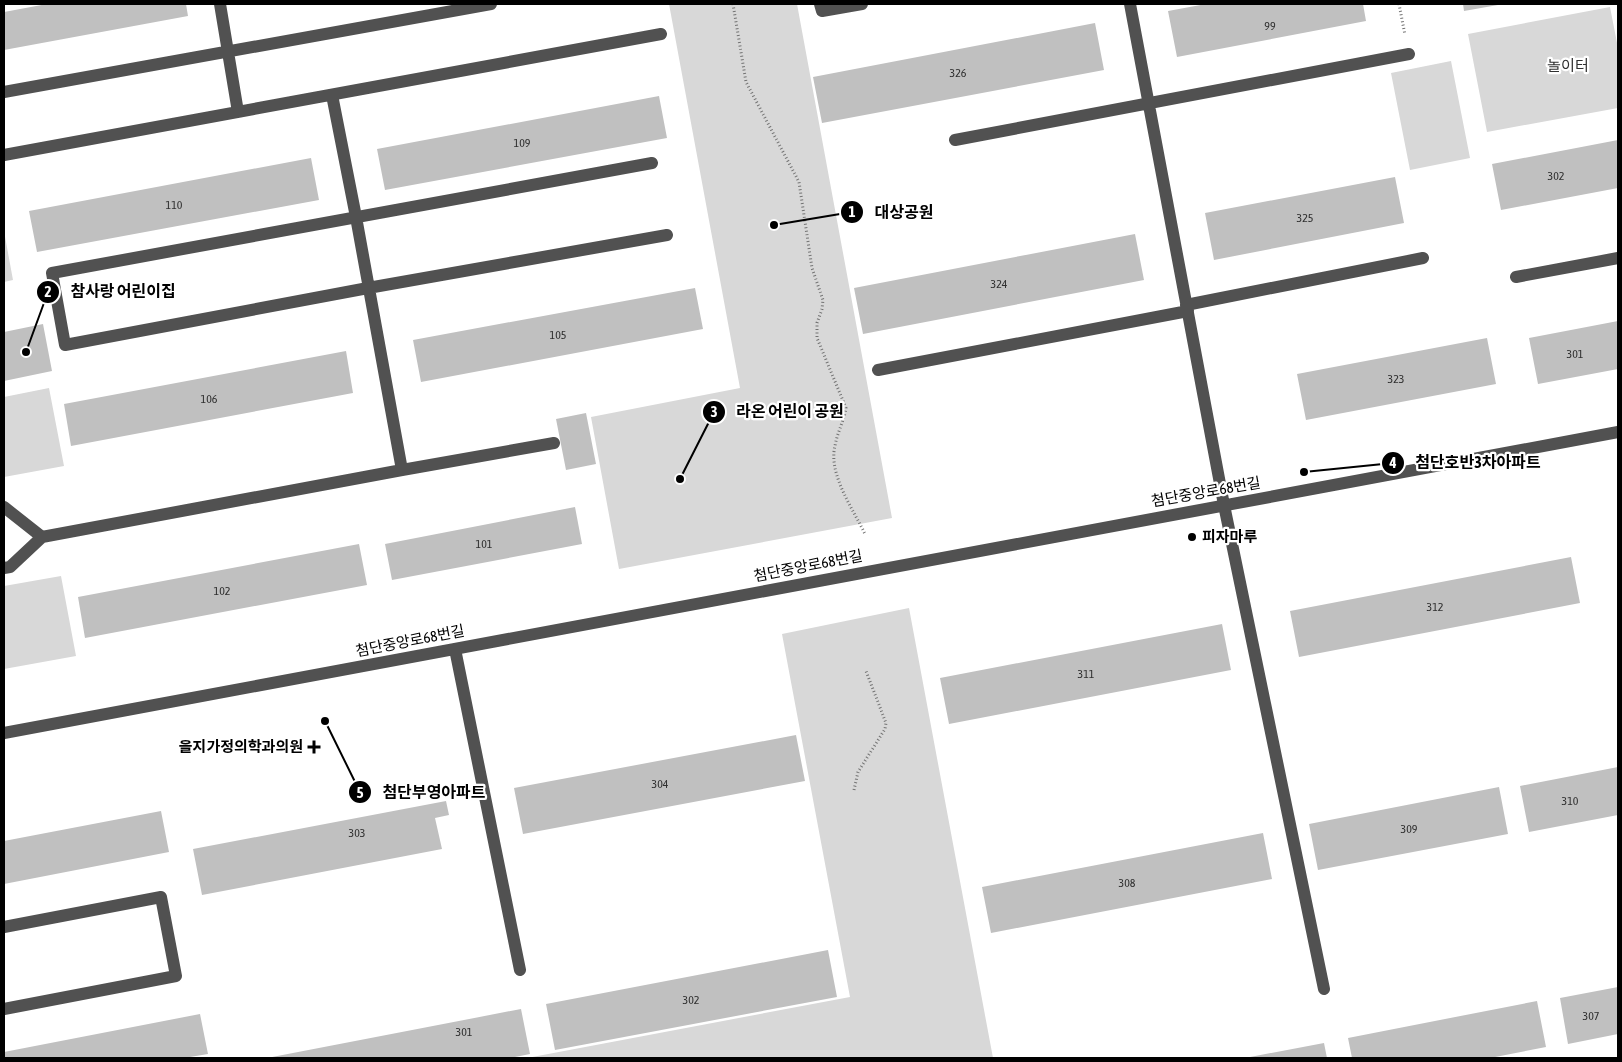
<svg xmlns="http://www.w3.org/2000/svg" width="1622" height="1062" viewBox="0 0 1622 1062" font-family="'Asap Condensed','Noto Sans KR',sans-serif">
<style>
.green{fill:#d8d8d8}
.building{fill:#c0c0c0}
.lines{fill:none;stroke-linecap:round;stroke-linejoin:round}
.path{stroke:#737373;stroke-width:3;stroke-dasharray:1 2.5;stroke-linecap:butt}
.minor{stroke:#515151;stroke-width:12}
.poi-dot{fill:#000;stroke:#fff;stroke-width:2}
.labels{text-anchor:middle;stroke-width:4.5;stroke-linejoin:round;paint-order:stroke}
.number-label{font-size:12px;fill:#303030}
.park-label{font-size:15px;fill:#2f2f2f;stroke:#fff}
.street-label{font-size:15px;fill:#000;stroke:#fff}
.poi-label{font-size:15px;font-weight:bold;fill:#000;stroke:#fff;text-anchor:start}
.leader{fill:none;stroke:#000;stroke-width:2}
.callout-dot{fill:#000;stroke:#fff;stroke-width:2}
.mark-label{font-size:15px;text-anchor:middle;font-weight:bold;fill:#fff}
.callout-label{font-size:16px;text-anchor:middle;font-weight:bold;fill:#000;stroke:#fff;stroke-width:4.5;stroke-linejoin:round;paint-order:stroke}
</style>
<rect width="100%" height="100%" fill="#fff"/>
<path class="green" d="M669,4H797L892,518L619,569L591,417L740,388Z
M1610,7L1618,48V108L1487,132L1468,34Z
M1451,61L1470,158L1410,170L1391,73Z
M4,231L13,280L4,282Z
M49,388L64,466L4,477V397Z
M61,576L76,656L4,669V586Z
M909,608L993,1058H527L850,997L782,634Z"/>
<path class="building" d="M47,4H186L188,16L4,50V12Z
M1206,4H1363L1366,21L1177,57L1168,11Z
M1463,4H1498V5L1464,11Z
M1095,23L1104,70L822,123L813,77Z
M659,96L667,138L385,190L377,149Z
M1618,140V188L1501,210L1492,164Z
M311,158L319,200L37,252L29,211Z
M1395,177L1404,223L1214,260L1205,213Z
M1135,234L1144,280L863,334L854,288Z
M695,288L703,329L421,382L413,340Z
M1618,321V369L1538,384L1529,338Z
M43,324L52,371L4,381V332Z
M1487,338L1496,384L1306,420L1297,374Z
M346,351L353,393L71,446L64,404Z
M586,413L596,464L566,470L556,419Z
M575,507L582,544L392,580L385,544Z
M359,544L367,585L85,638L78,597Z
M1571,557L1580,603L1299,657L1290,611Z
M1222,624L1231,670L949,724L940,678Z
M796,735L805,781L523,834L514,788Z
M1618,767V815L1529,832L1520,786Z
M1499,787L1508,834L1318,870L1309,824Z
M446,801L449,815L435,818L442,849L202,895L193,849Z
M161,811L169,852L4,884V841Z
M1263,833L1272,879L991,933L982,887Z
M828,950L837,997L555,1050L546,1004Z
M1618,987V1034L1568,1044L1560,998Z
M1537,1001L1546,1047L1490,1058H1352L1348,1038Z
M521,1009L530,1054L510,1058H267Z
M200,1014L208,1054L184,1058H4V1052Z
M1324,1043L1327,1058H1250V1057Z"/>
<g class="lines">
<path class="path" d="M733,4L746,82L799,182L812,268L823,300L822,309L817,323V338L846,408C844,421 837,433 835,446C828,474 853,509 865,534
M1399,4L1405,35
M854,790L858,772L885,729L886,723L866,671"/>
<path class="minor" d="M220,4L238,112
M820,4L822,11L862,4
M1130,4L1224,505L1324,989
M4,92L491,4
M332,95L356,217L402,470
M955,140L1409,54
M4,155L661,34
M652,163L52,273L65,345L368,288L667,235
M1516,277L1618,258
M1186,305L1423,258
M878,370L1188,311
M4,507L42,537
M4,568L10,567L42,537L402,470L554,443
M455,649L520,970
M4,733L1618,432
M4,927L161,897L176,976L4,1009"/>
</g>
<g class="poi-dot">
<circle cx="1192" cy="537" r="5"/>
<path d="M311.5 739.5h5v5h5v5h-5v5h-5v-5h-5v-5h5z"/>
</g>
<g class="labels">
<g class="number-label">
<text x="1270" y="30">99</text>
<text x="958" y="77">326</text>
<text x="522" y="147">109</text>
<text x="1556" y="180">302</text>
<text x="174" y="209">110</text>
<text x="1305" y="222">325</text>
<text x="999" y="288">324</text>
<text x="558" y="339">105</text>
<text x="1575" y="358">301</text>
<text x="1396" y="383">323</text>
<text x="209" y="403">106</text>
<text x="484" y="548">101</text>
<text x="222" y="595">102</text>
<text x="1435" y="611">312</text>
<text x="1086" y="678">311</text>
<text x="660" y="788">304</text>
<text x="1570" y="805">310</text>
<text x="1409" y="833">309</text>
<text x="357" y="837">303</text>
<text x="1127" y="887">308</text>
<text x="691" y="1004">302</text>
<text x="1591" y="1020">307</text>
<text x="464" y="1036">301</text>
</g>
<g class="park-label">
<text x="1568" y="71">놀이터</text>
</g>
<g class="street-label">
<text transform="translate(1206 492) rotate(-10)" y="5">첨단중앙로68번길</text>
<text transform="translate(808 566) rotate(-11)" y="5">첨단중앙로68번길</text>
<text transform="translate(410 641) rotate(-11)" y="5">첨단중앙로68번길</text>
</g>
<g class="poi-label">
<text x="1202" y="542">피자마루</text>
<text x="303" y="752" text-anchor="end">을지가정의학과의원</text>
</g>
</g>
<path class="leader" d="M774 225L852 212M26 352L48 292M680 479L714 412M1304 472L1393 463M325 721L360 792"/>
<g class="callout-dot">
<circle cx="774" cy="225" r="5"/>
<circle cx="26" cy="352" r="5"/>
<circle cx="680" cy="479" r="5"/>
<circle cx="1304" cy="472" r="5"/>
<circle cx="325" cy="721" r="5"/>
<circle cx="852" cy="212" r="12"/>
<circle cx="48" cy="292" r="12"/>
<circle cx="714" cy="412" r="12"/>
<circle cx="1393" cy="463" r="12"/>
<circle cx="360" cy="792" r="12"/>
</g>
<g class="mark-label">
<text x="852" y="217">1</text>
<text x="48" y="297">2</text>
<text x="714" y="417">3</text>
<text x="1393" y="468">4</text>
<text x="360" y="798">5</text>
</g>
<g class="callout-label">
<text x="904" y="218">대상공원</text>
<text x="123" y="297">참사랑 어린이집</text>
<text x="790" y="417">라온 어린이 공원</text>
<text x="1478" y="468">첨단호반3차아파트</text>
<text x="434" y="798">첨단부영아파트</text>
</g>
<rect width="1622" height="1062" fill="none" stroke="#000000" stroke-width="10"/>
</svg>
